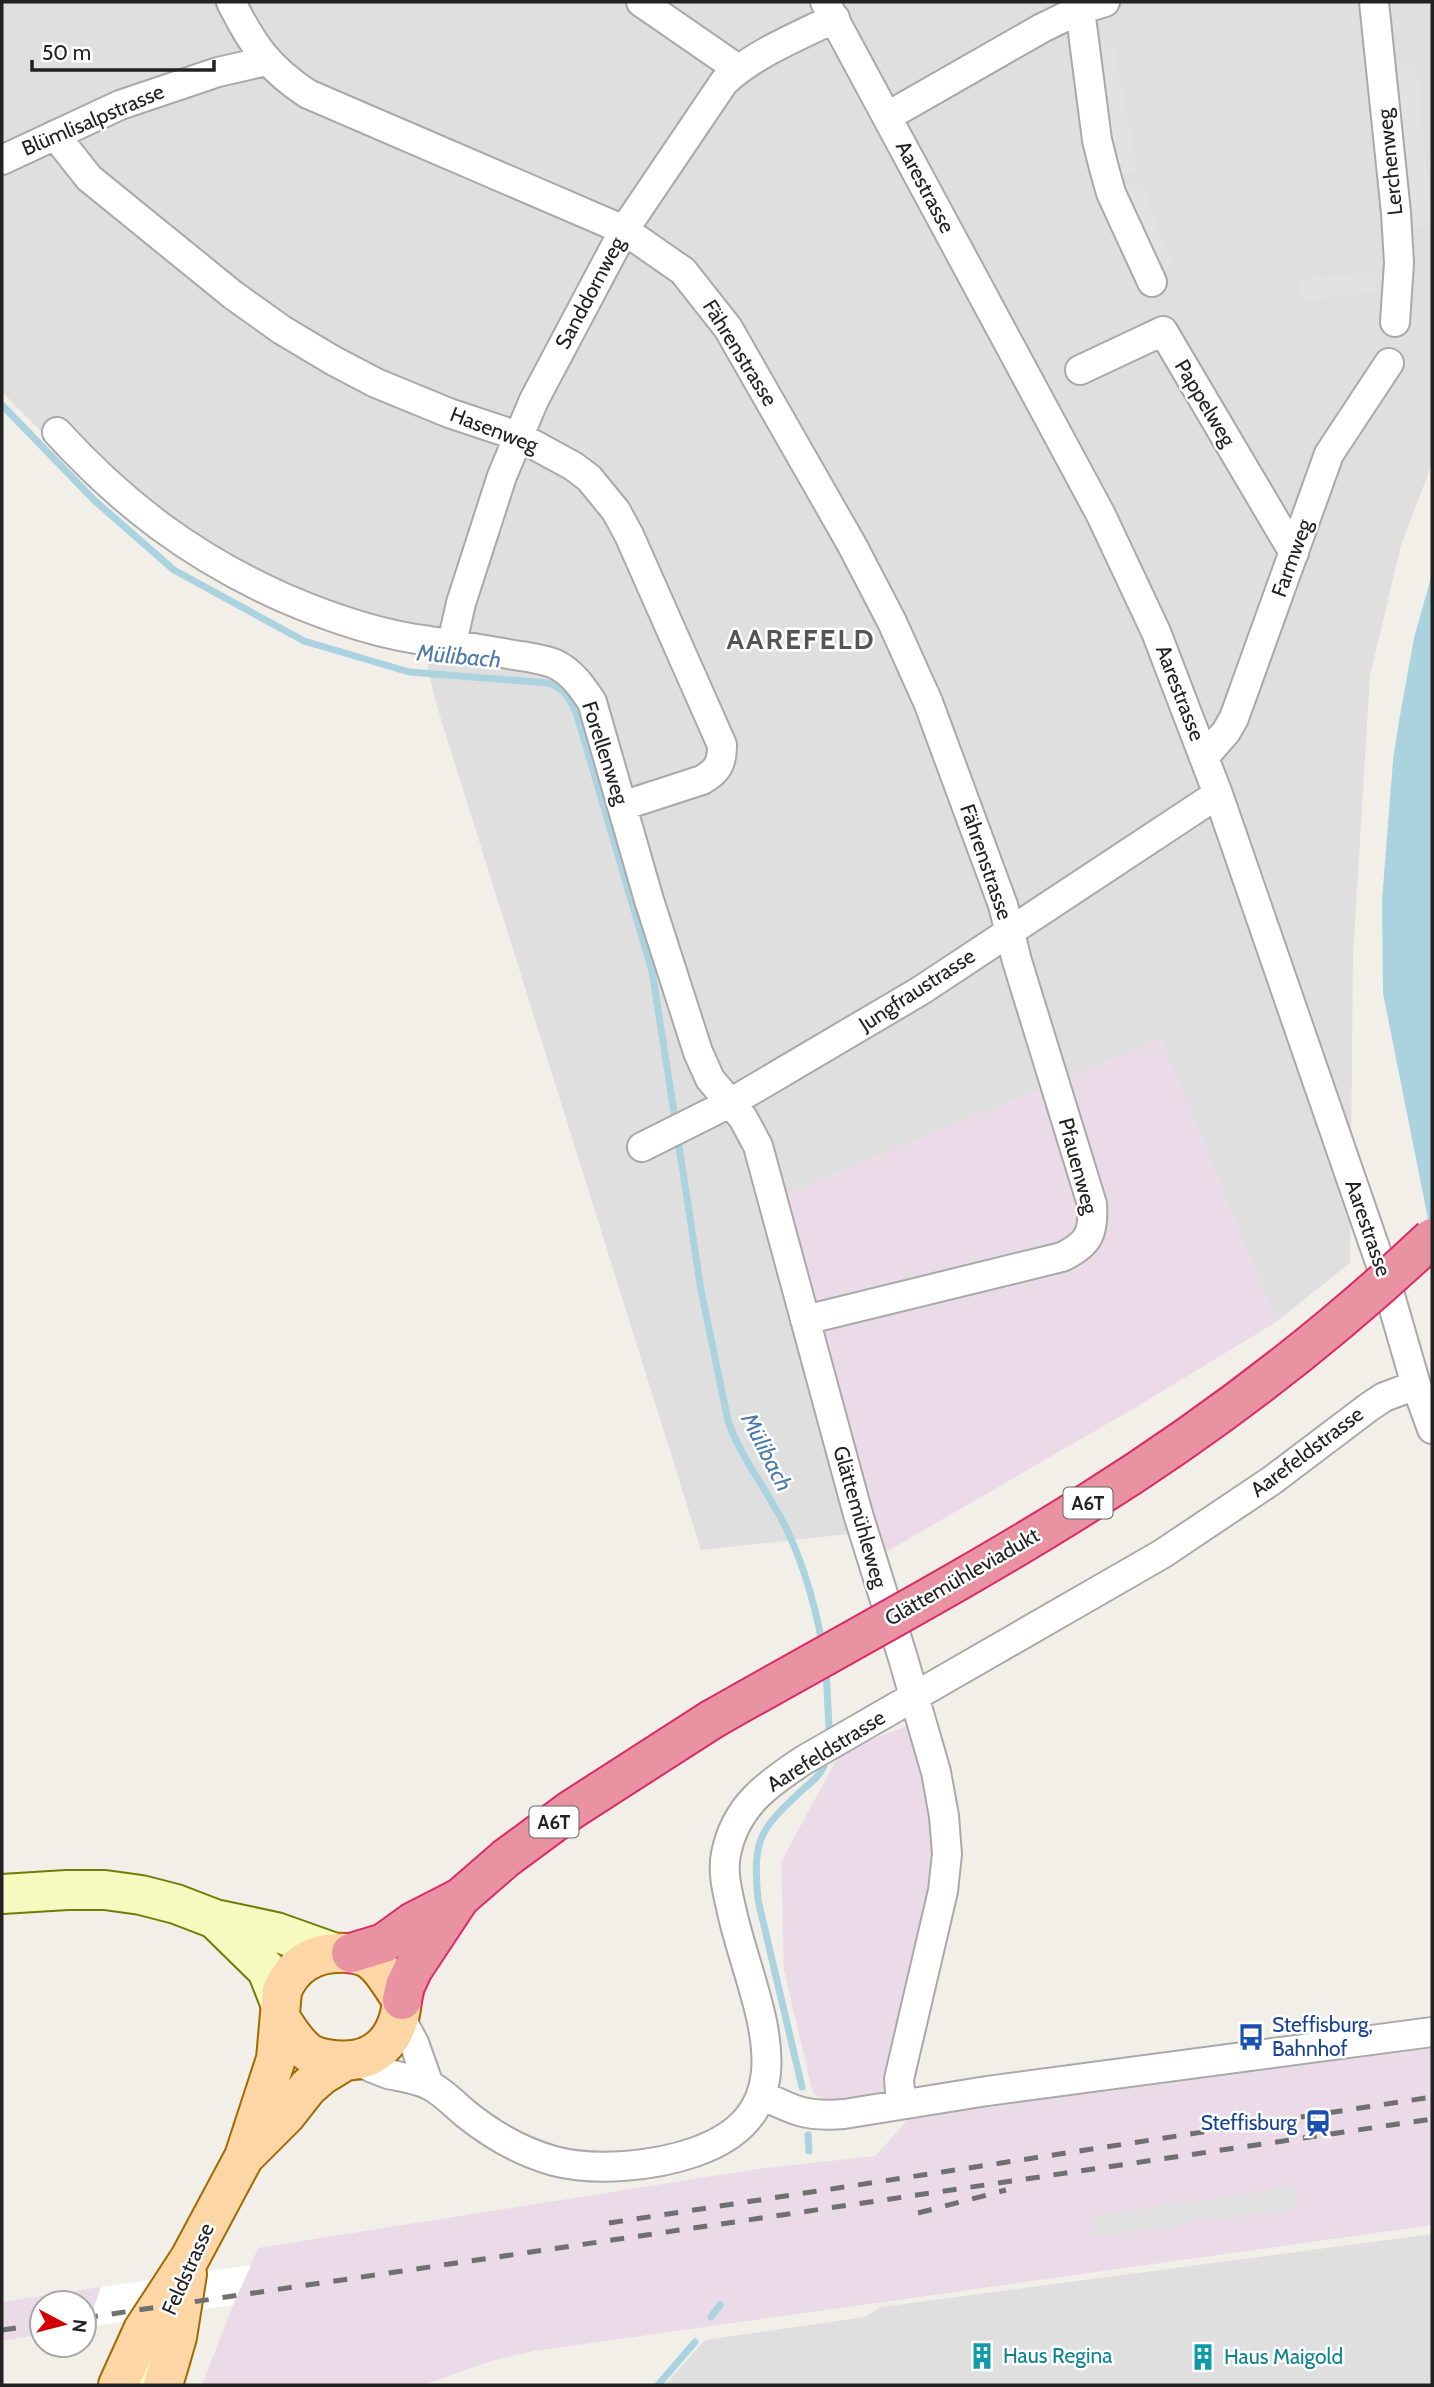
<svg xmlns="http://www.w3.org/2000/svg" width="1434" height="2387" viewBox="0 0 1434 2387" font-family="Cabin,sans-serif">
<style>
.residential{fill:#e0dfdf}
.industrial{fill:#ebdbe8}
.parking{fill:#e2e2e2}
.water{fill:#aad3df}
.pier{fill:#fff}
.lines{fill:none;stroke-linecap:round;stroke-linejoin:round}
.stream{stroke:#aad3df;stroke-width:7}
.street-casing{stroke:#a9a9a9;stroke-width:32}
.secondary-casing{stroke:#707d05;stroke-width:42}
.primary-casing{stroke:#a06b00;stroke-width:42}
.highway-casing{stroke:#dc2a67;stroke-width:42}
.street{stroke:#fff;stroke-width:28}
.secondary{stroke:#f7fabf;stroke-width:38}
.primary{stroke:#fcd6a4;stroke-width:38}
.highway{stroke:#e892a2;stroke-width:38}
.rail{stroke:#707070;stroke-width:5;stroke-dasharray:14 14;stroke-linecap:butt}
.highway-bridge-casing{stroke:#dc2a67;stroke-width:42;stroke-linecap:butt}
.highway-bridge{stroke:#e892a2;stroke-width:38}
.labels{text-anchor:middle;stroke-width:5;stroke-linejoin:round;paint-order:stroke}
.shield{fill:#fff;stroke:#646464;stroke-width:2}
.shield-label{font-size:19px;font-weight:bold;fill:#222}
.street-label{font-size:21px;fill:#222;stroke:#fff}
.transit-label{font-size:21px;fill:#164399;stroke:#fff;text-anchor:start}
.culture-label{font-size:21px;fill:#0d838f;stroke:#fff;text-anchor:start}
.water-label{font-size:23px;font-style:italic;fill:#4a7aab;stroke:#fff}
.district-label{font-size:28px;font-weight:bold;letter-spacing:2px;fill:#555;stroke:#fff}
</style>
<rect width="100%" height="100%" fill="#f2efe9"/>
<path class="residential" d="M2,2H1432V464L1401,545L1370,676L1353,955L1350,1263L1276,1322L1161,1040L867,1532L701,1550L435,700L426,659L308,622L223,584L116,507L2,392Z
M1432,2234V2385H665L705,2340L865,2317L881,2307Z"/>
<path class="industrial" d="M1161,1039L1276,1322L1138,1406L874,1559L771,1200Z
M909,1725L936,1805L938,1861L886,2100L863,2096L825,2100L813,2094L784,1970L781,1862L841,1751Z
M1432,2025V2225L534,2351L491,2361L423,2385H202L233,2305L258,2248L757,2169L875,2156L924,2102Z
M101,2287L87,2327L84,2328V2303H42V2334L2,2341V2302Z"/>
<path class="parking" d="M1099,48H1117L1118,72L1138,171L1120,175L1100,73Z
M1416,63L1432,225L1414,227L1397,65Z
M1140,181L1173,267L1154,273L1123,186Z
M1376,271L1378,292L1302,301L1300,280Z
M1294,2187L1297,2208L1094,2237L1091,2216Z"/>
<path class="water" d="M1432,574V1239L1383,993L1382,901L1393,760L1399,721L1414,638Z"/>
<path class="pier" d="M251,2265L233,2305L87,2327L101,2287Z"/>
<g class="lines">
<path class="stream" d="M2,405L95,501L174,570L304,641L409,672L548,683C563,688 569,697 576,712L652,971L674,1112
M679,1146L701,1290L728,1421C739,1453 758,1477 774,1506C798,1545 814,1599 822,1643
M826,1669L829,1728
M802,2087L758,1900C753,1843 757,1832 798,1794C808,1784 818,1779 824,1766
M808,2135L809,2151
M711,2317L720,2305
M658,2385L695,2342"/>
<defs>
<path id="street" d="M231,2C252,44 268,68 308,94L624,230L683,271L728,328L852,545L892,622L928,702L1003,905L1017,961L1092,1204C1094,1233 1089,1244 1062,1257L805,1320
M641,2L738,69
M825,2L1101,515L1156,632L1218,794L1383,1271L1416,1385L1432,1429
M1079,2L1097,140L1104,168L1111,193L1152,282
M1374,2L1396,213L1399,263L1395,322
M888,116L1042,28L1079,10L1105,2
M55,135L89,178L233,295L282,330L334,361L376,383L449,413L518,436L573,466L589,478L616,511L629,535L722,745C722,763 718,771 702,780L622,806
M2,160L120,105L218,72L266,61
M1080,370L1163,331L1294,553
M57,432C124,505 191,556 282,597C328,617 380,635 430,641C458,645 486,650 514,655C527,657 543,659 555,664C572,672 582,687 592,702L649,900L698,1052L710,1079L743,1118L758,1146L858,1514L903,1658L936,1772L944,1816L947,1854L943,1891L899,2079L901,2104
M452,643L461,603L502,476L534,400L624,230L724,82C755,53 797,37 835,18
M1205,756L1226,732L1234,718L1329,454L1389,363
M642,1147L730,1103L920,991L1218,794
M400,2017L414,2043L429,2085
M354,2060C365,2065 377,2070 388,2074C401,2077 417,2079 429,2085C442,2091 455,2105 466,2114C492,2135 522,2152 554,2161C596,2172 655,2166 695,2152C816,2110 751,1999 732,1912C728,1894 722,1873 726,1854C735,1807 766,1785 804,1760L1162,1554L1271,1481L1369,1407L1384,1397L1416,1385
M762,2095C794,2111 807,2117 844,2114L987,2091L1432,2032"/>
<path id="secondary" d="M2,1894L67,1890H105L141,1895L176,1904L215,1919L276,1932L335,1953
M215,1919L267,1970L280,2003
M141,2385L167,2316"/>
<path id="primary" d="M244,2157L276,2059L282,1991C293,1963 317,1951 347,1953C355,1954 366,1956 372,1961C385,1971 392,1987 402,2000C399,2038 376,2065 335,2060C326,2059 317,2058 309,2053C297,2045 289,2031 281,2019
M118,2385L143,2330L190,2258L244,2157L286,2115L308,2087L322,2075L345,2061
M163,2385L177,2337L187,2274"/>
<path id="highway" d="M351,1953L384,1943L413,1922L460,1898L506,1858L571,1810L711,1720
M402,2000L405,1986L413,1969L460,1898"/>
</defs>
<use href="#street" class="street-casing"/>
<use href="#secondary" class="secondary-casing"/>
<use href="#primary" class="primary-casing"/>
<use href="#highway" class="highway-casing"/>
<use href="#street" class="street"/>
<use href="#secondary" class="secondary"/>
<use href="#primary" class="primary"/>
<use href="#highway" class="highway"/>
<path class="rail" d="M918,2213L1006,2190
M609,2223L1432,2097
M84,2318L1432,2119
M2,2330L42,2324"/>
<defs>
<path id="highway-bridge" d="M711,1720C837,1648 966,1580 1088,1503C1211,1426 1327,1337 1432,1238"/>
</defs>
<use href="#highway-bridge" class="highway-bridge-casing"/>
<use href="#highway-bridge" class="highway-bridge"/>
</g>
<defs>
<symbol id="bus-bare" viewBox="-9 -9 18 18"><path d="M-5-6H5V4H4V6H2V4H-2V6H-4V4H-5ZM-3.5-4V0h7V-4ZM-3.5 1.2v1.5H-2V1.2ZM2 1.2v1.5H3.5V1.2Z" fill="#1a4fb4" stroke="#fff" stroke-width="2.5" paint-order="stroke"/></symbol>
<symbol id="station-bare" viewBox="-9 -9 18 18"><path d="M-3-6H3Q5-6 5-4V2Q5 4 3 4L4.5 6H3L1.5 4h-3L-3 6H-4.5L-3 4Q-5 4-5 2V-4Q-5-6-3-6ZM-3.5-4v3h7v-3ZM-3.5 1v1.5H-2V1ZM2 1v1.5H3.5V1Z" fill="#1a4fb4" stroke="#fff" stroke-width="2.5" paint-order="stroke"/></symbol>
<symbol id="building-bare" viewBox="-9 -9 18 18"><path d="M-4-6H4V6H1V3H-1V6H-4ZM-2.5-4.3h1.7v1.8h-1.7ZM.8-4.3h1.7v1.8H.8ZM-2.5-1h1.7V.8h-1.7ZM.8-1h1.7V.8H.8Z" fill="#0f9aa8" stroke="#fff" stroke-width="2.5" paint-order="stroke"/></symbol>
</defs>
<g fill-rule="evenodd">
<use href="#bus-bare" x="1232" y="2018" width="38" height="38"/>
<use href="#station-bare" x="1299" y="2104" width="38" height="38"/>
<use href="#building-bare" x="963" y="2337" width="38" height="38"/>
<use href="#building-bare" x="1184" y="2338" width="38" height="38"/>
</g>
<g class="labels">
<g class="shield">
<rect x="1063.5" y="1487.5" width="49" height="31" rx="5"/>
<rect x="529.5" y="1806.5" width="49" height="31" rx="5"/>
</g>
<g class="shield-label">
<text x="1088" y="1510">A6T</text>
<text x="554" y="1829">A6T</text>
</g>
<g class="street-label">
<text transform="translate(93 120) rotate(-23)" y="7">Blümlisalpstrasse</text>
<text transform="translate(1390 162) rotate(-96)" y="7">Lerchenweg</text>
<text transform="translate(925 187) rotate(62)" y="7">Aarestrasse</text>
<text transform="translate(590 293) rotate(-62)" y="7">Sanddornweg</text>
<text transform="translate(740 353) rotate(58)" y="7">Fährenstrasse</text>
<text transform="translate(1205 403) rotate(59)" y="7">Pappelweg</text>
<text transform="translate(494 430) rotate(21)" y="7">Hasenweg</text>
<text transform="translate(1292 558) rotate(-70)" y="7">Farmweg</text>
<text transform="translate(1180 693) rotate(69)" y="7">Aarestrasse</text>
<text transform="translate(605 753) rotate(72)" y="7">Forellenweg</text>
<text transform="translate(986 862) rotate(71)" y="7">Fährenstrasse</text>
<text transform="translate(917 990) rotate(-33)" y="7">Jungfraustrasse</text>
<text transform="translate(1078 1166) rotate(75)" y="7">Pfauenweg</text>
<text transform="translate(1368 1228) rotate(71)" y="7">Aarestrasse</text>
<text transform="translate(1307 1452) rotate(-37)" y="7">Aarefeldstrasse</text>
<text transform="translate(860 1517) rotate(74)" y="7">Glättemühleweg</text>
<text transform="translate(962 1577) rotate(-30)" y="7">Glättemühleviadukt</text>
<text transform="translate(826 1751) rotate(-32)" y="7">Aarefeldstrasse</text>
<text transform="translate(188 2269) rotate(-66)" y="7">Feldstrasse</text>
</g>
<g class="transit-label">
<text x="1272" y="2032">Steffisburg,<tspan x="1272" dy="24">Bahnhof</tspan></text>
<text x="1297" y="2130" text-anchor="end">Steffisburg</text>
</g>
<g class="culture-label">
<text x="1003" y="2363">Haus Regina</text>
<text x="1224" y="2364">Haus Maigold</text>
</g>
<g class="water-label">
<text transform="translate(459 656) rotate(5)" y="8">Mülibach</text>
<text transform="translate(767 1452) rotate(63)" y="8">Mülibach</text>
</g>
<g class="district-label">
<text x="801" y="649">AAREFELD</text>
</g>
</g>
<rect width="1434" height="2387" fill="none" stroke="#222222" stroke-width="7"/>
<g transform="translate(63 2324) rotate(97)"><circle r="33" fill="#ffffff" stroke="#a7a7a7" stroke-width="2"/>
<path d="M0-5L12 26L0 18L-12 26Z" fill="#d40000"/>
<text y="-10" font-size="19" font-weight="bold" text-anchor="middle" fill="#222222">N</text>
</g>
<path d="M32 60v10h182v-10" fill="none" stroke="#222222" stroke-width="3.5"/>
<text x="42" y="60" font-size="21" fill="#222222" stroke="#ffffff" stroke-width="5" paint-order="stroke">50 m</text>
</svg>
